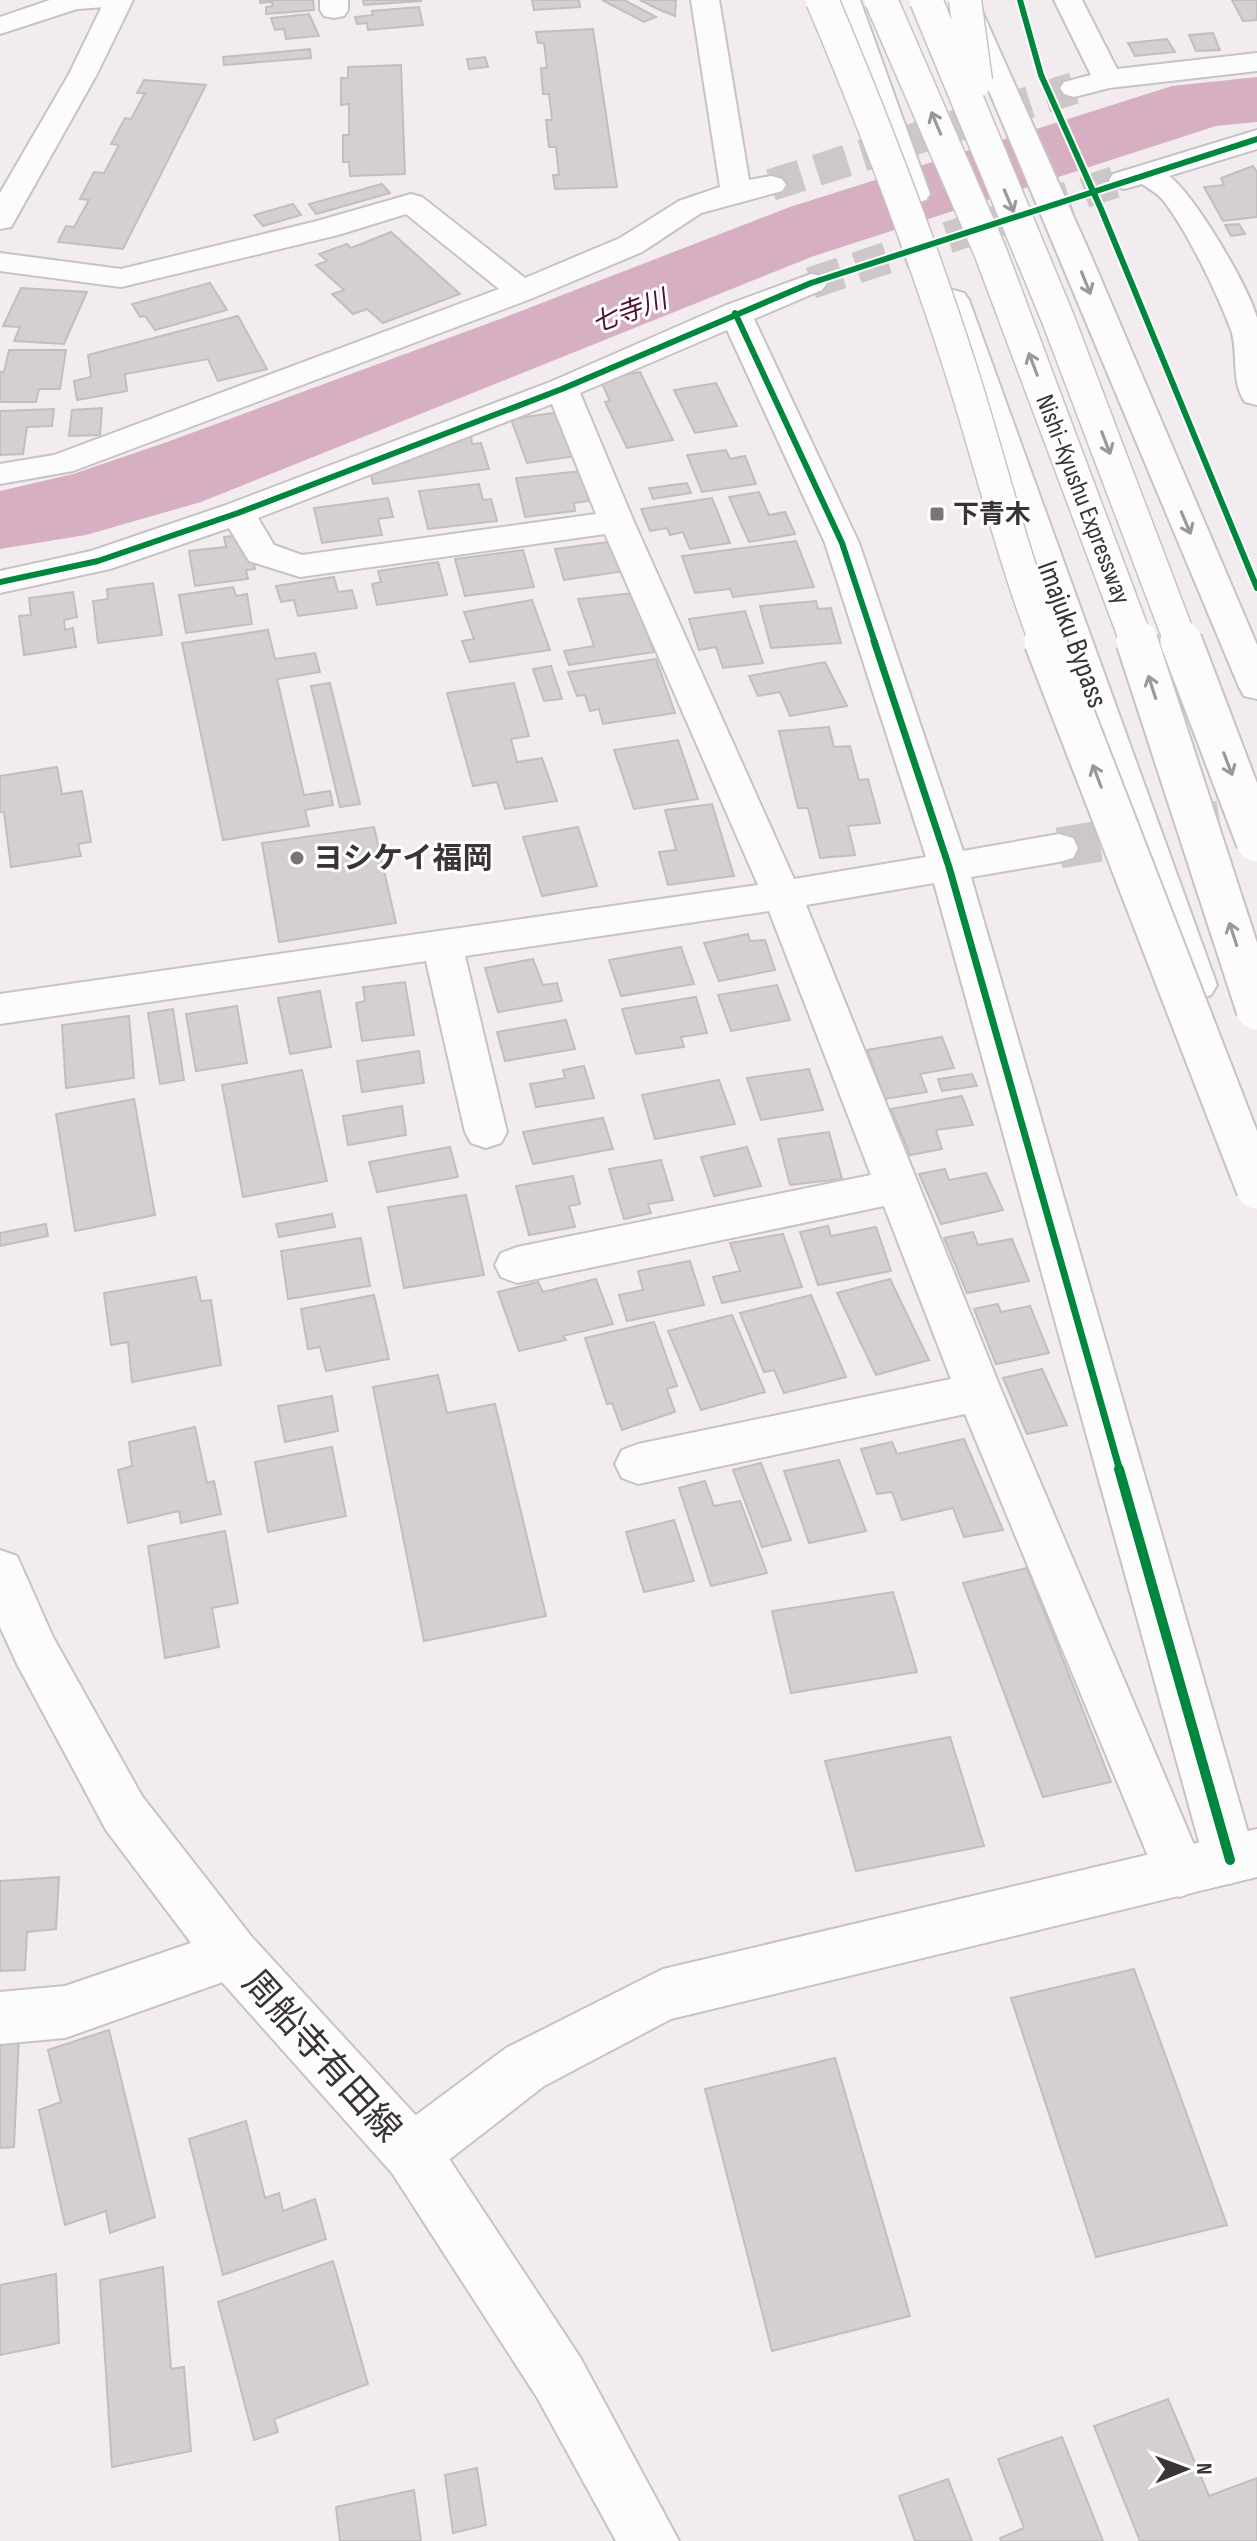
<svg xmlns="http://www.w3.org/2000/svg" width="1257" height="2541" viewBox="0 0 1257 2541" font-family="'Sofia Sans Condensed','Noto Sans JP',sans-serif">
<style>
.water{fill:#d7afc3}
.building{fill:#d4cfd1;stroke:#c3bdc0;stroke-width:2}
.lines{fill:none;stroke-linecap:round;stroke-linejoin:round}
.minor-tunnel-far1{stroke:#cdc7ca;stroke-width:32;stroke-dasharray:32 16;stroke-linecap:butt}
.minor-tunnel{stroke:#cdc7ca;stroke-width:41;stroke-dasharray:41 20;stroke-linecap:butt}
.minor-casing{stroke:#c8c2c5;stroke-width:4}
.tertiary-casing{stroke:#c8c2c5;stroke-width:4}
.secondary-casing{stroke:#c8c2c5;stroke-width:4}
.trunk-casing{stroke:#c8c2c5;stroke-width:4}
.minor{fill:#fdfcfd;fill-rule:evenodd}
.tertiary{fill:#fdfcfd;fill-rule:evenodd}
.secondary{fill:#fdfcfd;fill-rule:evenodd}
.trunk{fill:#fdfcfd;fill-rule:evenodd}
.motorway-bridge-far1-casing{stroke:#c8c2c5;stroke-width:35;stroke-linecap:butt}
.motorway-bridge-casing{stroke:#c8c2c5;stroke-width:45;stroke-linecap:butt}
.motorway-bridge-far1{stroke:#fdfcfd;stroke-width:32}
.motorway-bridge{stroke:#fdfcfd;stroke-width:41}
.cycleway-far2-casing{stroke:#fff;stroke-width:10}
.cycleway-far1-casing{stroke:#fff;stroke-width:12}
.cycleway-casing{stroke:#fff;stroke-width:15}
.cycleway-far2{stroke:#00873e;stroke-width:6}
.cycleway-far1{stroke:#00873e;stroke-width:7}
.cycleway{stroke:#00873e;stroke-width:10}
.oneway{stroke:#9c989a}
.poi-dot{fill:#7a7477;stroke:#fff;stroke-width:3}
.labels{text-anchor:middle;stroke-width:6;stroke-linejoin:round;paint-order:stroke}
.far-water-label{font-size:26px;font-style:italic;fill:#501037;stroke:#fff}
.far-street-label{font-size:26px;fill:#3a3437;stroke:#fff}
.far-poi-label{font-size:26px;font-weight:bold;fill:#3a3437;stroke:#fff;text-anchor:start}
.street-label{font-size:30px;fill:#3a3437;stroke:#fff}
.poi-label{font-size:30px;font-weight:bold;fill:#3a3437;stroke:#fff;text-anchor:start}
.near-street-label{font-size:36px;fill:#3a3437;stroke:#fff}
</style>
<rect width="100%" height="100%" fill="#f2ecef"/>
<path class="water" d="M1257,77V122L1216,126L814,256L201,502L86,535L0,549V491L73,474L167,442L500,319L790,207L1172,86Z"/>
<path class="building" d="M260,0H313L314,10L266,14V7L273,6L272,2L260,3Z
M363,0H421V1L364,5Z
M532,0H579L580,7L534,10Z
M602,0H624L656,17L644,22Z
M640,0H676L675,16L660,10Z
M1232,0H1257V20L1243,21Z
M419,7L423,25L368,30L367,23L357,24L355,17L373,15L372,11Z
M309,14L319,36L286,39L284,29L275,30L271,18Z
M593,29L617,187L555,189L553,175H559L556,147H549L546,120H552L549,94H543L541,68H547L544,43H538L536,32Z
M1213,33L1220,50L1196,51L1189,35Z
M1167,39L1175,52L1135,56L1128,43Z
M310,49L311,58L224,65L223,57Z
M485,57L488,67L469,69L467,59Z
M401,65L405,174L350,176L349,162H343V135H349V104L341,105V78H348V67Z
M144,80L206,85L123,249L58,242L66,226L74,227L89,200L80,199L94,172L104,173L119,145L111,144L125,118L131,119L145,93H137Z
M1253,166L1257,172V217L1223,221L1204,187L1224,185L1221,178Z
M382,184L390,193L316,214L309,204Z
M293,204L301,215L263,226L254,215Z
M1239,224L1245,234L1231,236L1225,225Z
M391,232L460,294L383,323L367,309L353,314L332,294L344,290L316,265L327,261L319,254L347,244L351,248Z
M210,283L227,310L155,330L145,316L140,317L132,304Z
M21,288L87,292L64,344L14,341L20,327L3,326Z
M238,316L267,369L218,381L208,359L125,374L127,391L77,400L74,381L91,377L88,355Z
M9,350H66L60,389H39L36,402H0V372H4Z
M640,372L673,440L627,448L605,402L610,401L600,379Z
M716,383L737,426L695,433L674,390Z
M102,408L100,435L69,436L72,410Z
M54,409L52,426L27,427L23,454L0,455V411Z
M567,411L584,455L527,463L511,419Z
M471,436L472,444L481,443L489,469L373,484L371,475Z
M726,450L730,459L745,456L756,484L702,492L687,455Z
M581,471L589,501L574,503L575,511L525,517L516,478Z
M687,483L691,493L653,499L649,488Z
M479,484L483,500L491,499L497,521L428,529L419,491Z
M759,492L769,515L785,512L795,534L749,542L729,497Z
M388,498L393,517L378,519L382,535L322,543L314,508Z
M712,498L730,543L690,549L683,532L670,535L667,528L650,531L641,509Z
M238,535L250,543L255,569L246,570L248,579L195,586L189,551L226,547L224,537Z
M615,541L625,571L564,580L555,549Z
M796,541L814,587L733,597L730,589L695,593L682,556Z
M523,550L534,587L465,596L455,559Z
M438,562L447,595L377,605L372,584L381,582L378,571Z
M334,577L338,592L352,590L357,608L298,616L294,600L281,602L276,586Z
M153,583L162,635L98,643L93,601L108,599L107,589Z
M233,587L236,596L247,594L252,624L186,633L179,595Z
M73,592L77,617L64,620L65,630L73,628L76,647L24,655L19,616L31,615L29,598Z
M633,593L654,652L569,665L564,651L594,646L578,599Z
M532,600L550,650L470,662L462,641L474,639L464,612Z
M816,601L818,609L831,608L841,643L771,648L760,606Z
M745,611L763,663L723,668L716,647L699,650L689,619Z
M268,630L275,659L315,653L320,672L277,679L304,795L330,791L333,805L305,810L309,826L223,840L182,643Z
M656,659L675,713L603,724L599,709L590,711L585,695L577,696L568,672Z
M825,662L847,706L790,716L780,692L758,696L749,676Z
M551,666L562,699L544,701L533,669Z
M330,683L360,804L340,807L311,686Z
M514,683L529,736L511,739L517,762L542,758L557,801L505,809L497,782L473,786L447,693Z
M829,727L834,747L850,746L859,780L868,779L880,823L848,826L855,855L820,858L808,808H798L779,731Z
M678,740L698,799L634,809L614,750Z
M57,767L62,794L82,791L91,842L78,844L81,856L11,867L4,812H0V776Z
M712,804L734,876L668,885L659,852L676,850L665,810Z
M374,827L396,923L279,942L262,843Z
M578,827L597,886L542,896L523,837Z
M748,934L750,941L765,940L775,970L719,981L704,943Z
M681,947L694,984L621,996L609,960Z
M533,959L543,985L557,983L562,1001L498,1012L485,968Z
M405,982L414,1035L362,1041L356,1003L365,1001L363,987Z
M777,985L790,1020L731,1031L718,995Z
M320,991L331,1047L290,1054L278,998Z
M696,997L707,1033L681,1037L684,1047L636,1054L622,1009Z
M237,1006L247,1063L196,1071L186,1014Z
M173,1009L184,1080L160,1084L148,1013Z
M129,1016L134,1078L66,1088L62,1025Z
M566,1020L575,1049L505,1061L497,1032Z
M942,1037L954,1068L920,1074L927,1092L885,1099L867,1050Z
M419,1051L424,1083L362,1092L357,1061Z
M584,1066L594,1098L536,1107L530,1084L565,1078L563,1070Z
M809,1069L823,1110L761,1120L747,1078Z
M302,1070L327,1181L243,1197L222,1085Z
M972,1074L977,1086L942,1091L938,1079Z
M719,1080L735,1124L655,1139L642,1095Z
M962,1096L973,1125L936,1130L942,1149L910,1155L891,1109Z
M134,1099L155,1215L75,1231L56,1114Z
M402,1106L406,1135L348,1145L343,1116Z
M603,1118L613,1149L533,1164L523,1132Z
M829,1132L842,1179L790,1185L778,1139Z
M450,1147L458,1177L377,1192L369,1162Z
M747,1147L761,1186L714,1196L701,1157Z
M661,1160L673,1200L648,1204L651,1213L624,1219L609,1169Z
M945,1169L949,1180L986,1173L1003,1210L941,1224L919,1174Z
M573,1176L580,1204L569,1206L575,1227L529,1235L516,1186Z
M466,1195L484,1275L404,1288L388,1207Z
M332,1214L335,1227L279,1237L276,1224Z
M46,1224L48,1236L0,1246V1233Z
M828,1226L831,1236L876,1227L891,1271L818,1285L800,1232Z
M973,1232L978,1245L1012,1239L1029,1281L967,1293L944,1238Z
M783,1234L802,1287L722,1303L713,1277L740,1271L730,1243Z
M361,1238L370,1286L288,1299L281,1251Z
M690,1261L704,1305L627,1321L619,1295L643,1290L638,1271Z
M196,1277L201,1301L211,1300L221,1365L132,1382L128,1342L111,1345L104,1293Z
M596,1279L613,1324L563,1336L566,1340L519,1351L498,1292L538,1282L543,1292Z
M890,1279L929,1360L876,1375L837,1293Z
M374,1295L389,1359L326,1371L320,1347L308,1349L301,1309Z
M811,1295L846,1377L784,1393L774,1370L764,1372L740,1313Z
M998,1304L1001,1312L1030,1306L1049,1353L996,1364L974,1309Z
M732,1315L765,1392L701,1410L668,1331Z
M654,1322L677,1386L667,1389L675,1412L622,1430L612,1403L607,1404L585,1338Z
M1042,1369L1067,1425L1027,1434L1003,1378Z
M438,1375L447,1413L495,1404L546,1616L424,1641L373,1387Z
M332,1396L338,1431L285,1442L278,1406Z
M195,1427L207,1483L214,1481L221,1514L181,1523L179,1511L128,1523L118,1470L132,1466L129,1442Z
M964,1439L1003,1530L964,1537L953,1508L902,1520L892,1492L877,1494L861,1449L892,1442L897,1454Z
M332,1447L346,1516L268,1532L255,1462Z
M839,1460L866,1531L809,1543L784,1471Z
M761,1463L791,1540L762,1547L733,1470Z
M705,1481L714,1506L740,1501L767,1573L711,1586L679,1488Z
M674,1520L694,1581L644,1592L626,1532Z
M225,1531L238,1603L212,1608L219,1647L165,1658L148,1546Z
M1027,1568L1111,1782L1043,1797L963,1583Z
M893,1592L917,1672L791,1693L772,1611Z
M950,1737L984,1846L856,1871L825,1761Z
M59,1877L56,1929L27,1932L25,1970L0,1971V1881Z
M1134,1969L1227,2225L1096,2257L1011,1998Z
M109,2030L155,2217L110,2233L106,2211L65,2225L39,2110L61,2102L48,2050Z
M19,2036L14,2147L0,2148V2038Z
M835,2058L910,2316L772,2351L705,2089Z
M246,2121L265,2198L279,2193L283,2211L315,2199L326,2239L223,2275L189,2139Z
M333,2261L368,2384L274,2419L278,2432L254,2440L218,2302Z
M163,2267L171,2369L184,2367L191,2451L112,2467L100,2280Z
M56,2274L59,2343L0,2355V2285Z
M1168,2399L1209,2496L1257,2478V2541H1140L1094,2426Z
M1062,2437L1103,2541H1001L1000,2538L1024,2528L998,2459Z
M477,2468L486,2525L453,2533L445,2475Z
M948,2479L972,2541H915L899,2496Z
M414,2490L421,2541H340L336,2507Z"/>
<g class="lines">
<path class="minor-tunnel-far1" d="M771,185L1074,88
M811,283L1118,181"/>
<path class="minor-tunnel" d="M1059,848L1257,815"/>
<defs>
<path id="minor" d="M50,0H124L120,6L77,9L0,34V17Z
M320,0H348V10L344,16L334,18L324,16L320,10Z
M691,0H719L749,180L771,176L782,179L786,185L782,191L701,213L642,252L533,298L73,471L0,484V464L54,455L499,289L406,214L338,235L121,287L0,271V253L121,269L317,221L411,194L422,197L525,278L620,238L679,201L720,187Z
M1054,0H1082L1117,69L1257,53V71L1109,88L1074,97L1064,94L1060,88L1064,82L1091,75Z
M1257,130V149L1169,176C1195,195 1248,286 1257,318C1257,338 1257,382 1257,405L1245,402C1230,380 1239,354 1231,330C1218,295 1186,228 1162,199C1157,193 1149,189 1142,184L1124,189L1113,186L1109,180L1113,174Z
M811,274L822,276L827,283L822,290L754,319L859,543L963,851L1059,834L1073,838L1078,848L1073,858L1059,862L971,877L1256,1860L1248,1877L1230,1884L1212,1877L1204,1860L934,883L806,905L1002,1392L1206,1873L1198,1890L1180,1897L1162,1890L965,1414L638,1484L622,1478L615,1464L622,1450L638,1444L951,1379L884,1206L517,1283L501,1277L495,1265L501,1253L517,1247L871,1175L769,911L465,956L507,1132L501,1143L486,1148L471,1143L465,1132L426,961L0,1024V994L758,885L605,534L300,577L249,561L229,528L110,569L0,593V571L91,551L226,505L550,382L724,306ZM727,330L825,543L926,857L794,879L634,522L580,393ZM552,404L596,514L302,555L274,545L258,518Z
M232,1929L251,1936L258,1954L251,1972L65,2038L0,2044V1992L65,1986Z"/>
<path id="tertiary" d="M1257,1829V1877L671,2019L544,2086L432,2173L412,2181L392,2173L384,2153L392,2133L506,2048L663,1969Z"/>
<path id="secondary" d="M105,0H133L97,74L15,220L11,227L0,229V193L69,74Z
M0,1550L17,1556L53,1637L142,1796L251,1936L432,2133L580,2357L679,2541H616L538,2399L392,2173L213,1972L106,1830L17,1664L0,1627Z"/>
<path id="trunk" d="M832,0H860L930,194L926,200L915,203L904,200L900,194Z
M951,0L978,2L1092,258L1257,645V699L1244,696L1239,687Z
M953,290L964,293L969,300L1217,985L1211,995L1197,1000L1183,995L1177,985L937,300L942,293Z"/>
</defs>
<use href="#minor" class="minor-casing"/>
<use href="#tertiary" class="tertiary-casing"/>
<use href="#secondary" class="secondary-casing"/>
<use href="#trunk" class="trunk-casing"/>
<use href="#minor" class="minor"/>
<use href="#tertiary" class="tertiary"/>
<use href="#secondary" class="secondary"/>
<use href="#trunk" class="trunk"/>
<defs>
<path id="motorway-bridge-far1" d="M822,0C873,120 921,245 961,370C990,461 1012,554 1046,643
M881,0L990,251L1137,643
M926,0L1058,319L1181,643
M965,0L976,81"/>
<path id="motorway-bridge" d="M1045,641L1257,1188
M1137,641L1257,1009
M1181,641L1257,841"/>
</defs>
<use href="#motorway-bridge-far1" class="motorway-bridge-far1-casing"/>
<use href="#motorway-bridge" class="motorway-bridge-casing"/>
<use href="#motorway-bridge-far1" class="motorway-bridge-far1"/>
<use href="#motorway-bridge" class="motorway-bridge"/>
<defs>
<path id="cycleway-far2" d="M1020,0L1041,75L1101,209L1257,588
M735,313L842,543L875,643
M0,582L98,561L238,513L562,389L811,283L1257,139"/>
<path id="cycleway-far1" d="M874,641L949,867L1120,1471"/>
<path id="cycleway" d="M1119,1469L1230,1860"/>
</defs>
<use href="#cycleway-far2" class="cycleway-far2-casing"/>
<use href="#cycleway-far1" class="cycleway-far1-casing"/>
<use href="#cycleway" class="cycleway-casing"/>
<use href="#cycleway-far2" class="cycleway-far2"/>
<use href="#cycleway-far1" class="cycleway-far1"/>
<use href="#cycleway" class="cycleway"/>
</g>
<defs><path id="oneway-shaft" d="M-6 0H5M1.5-3L5.5 0L1.5 3" fill="none" stroke-width="1.6" stroke-linecap="round" stroke-linejoin="round" transform="scale(2)"/></defs>
<g class="oneway">
<use href="#oneway-shaft" transform="translate(936 123) rotate(-113)"/>
<use href="#oneway-shaft" transform="translate(1009 201) rotate(67)"/>
<use href="#oneway-shaft" transform="translate(1086 283) rotate(68)"/>
<use href="#oneway-shaft" transform="translate(1033 364) rotate(-111)"/>
<use href="#oneway-shaft" transform="translate(1106 443) rotate(69)"/>
<use href="#oneway-shaft" transform="translate(1186 523) rotate(67)"/>
<use href="#oneway-shaft" transform="translate(1152 687) rotate(-108)"/>
<use href="#oneway-shaft" transform="translate(1228 764) rotate(69)"/>
<use href="#oneway-shaft" transform="translate(1097 776) rotate(-111)"/>
<use href="#oneway-shaft" transform="translate(1233 934) rotate(-108)"/>
</g>
<g class="poi-dot">
<rect x="929" y="506" width="16" height="16" rx="4"/>
<circle cx="297" cy="858" r="8"/>
</g>
<g class="labels">
<g class="far-water-label">
<text transform="translate(629 311) rotate(-20)" y="9">七寺川</text>
</g>
<g class="far-street-label">
<text transform="translate(1084 499) rotate(69)" y="9">Nishi-Kyushu Expressway</text>
</g>
<g class="far-poi-label">
<text x="953" y="523">下青木</text>
</g>
<g class="street-label">
<text transform="translate(1073 634) rotate(70)" y="10">Imajuku Bypass</text>
</g>
<g class="poi-label">
<text x="313" y="868">ヨシケイ福岡</text>
</g>
<g class="near-street-label">
<text transform="translate(323 2055) rotate(48)" y="13">周船寺有田線</text>
</g>
</g>
<g transform="translate(1185 2469) rotate(89)" stroke="#ffffff" stroke-width="6" paint-order="stroke">
<path d="M0-6L14 30L0 20L-14 30Z" fill="#3a3437"/>
<text y="-12" font-size="22" font-weight="bold" text-anchor="middle" fill="#3a3437">N</text>
</g>
</svg>
